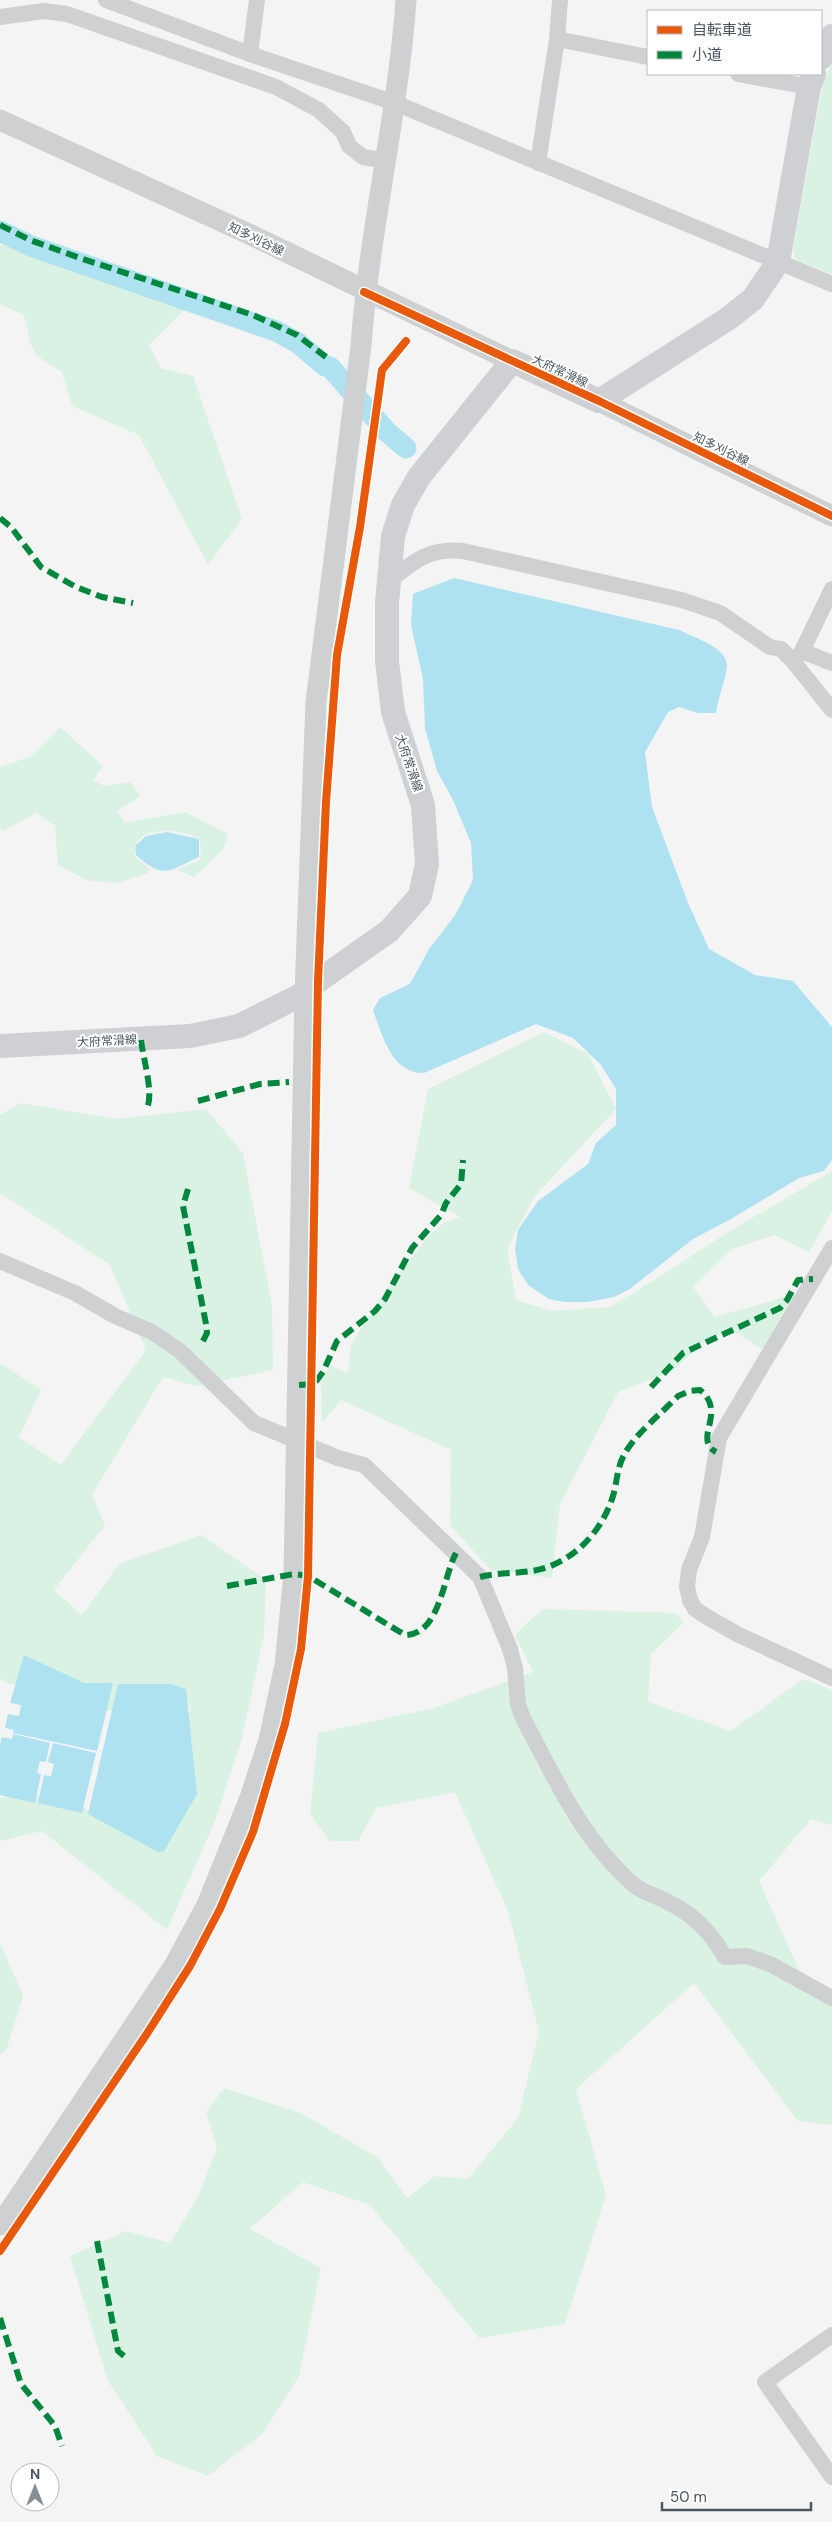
<svg xmlns="http://www.w3.org/2000/svg" width="832" height="2522" viewBox="0 0 832 2522" font-family="'DM Sans','Noto Sans JP',sans-serif">
<style>
.green{fill:#d9f2e3}
.water{fill:#aee2f0}
.lines{fill:none;stroke-linecap:round;stroke-linejoin:round}
.canal{stroke:#aee2f0;stroke-width:21}
.minor{stroke:#ced0d2;stroke-width:16}
.tertiary{stroke:#ced0d2;stroke-width:21}
.secondary{stroke:#ced0d4;stroke-width:24}
.minor-bridge{stroke:#ced0d2;stroke-width:16}
.quiet{stroke:#00873e;stroke-width:6;stroke-dasharray:12 6;stroke-linecap:butt}
.cycleway-casing{stroke:#fff;stroke-width:11}
.cycleway{stroke:#e8590c;stroke-width:8}
.labels{text-anchor:middle;stroke-width:4;stroke-linejoin:round;paint-order:stroke}
.street-label{font-size:12px;fill:#4a5661;stroke:#fff}
</style>
<rect width="100%" height="100%" fill="#f4f4f4"/>
<path class="green" d="M832,62V274L796,260L793,248L823,83Z
M18,244L190,304L149,345L161,368L193,376L242,519L208,565L139,435L72,406L62,372C29,353 32,351 24,315L0,304V245Z
M60,727L103,766L93,780L104,786L130,782L141,796L117,811L125,823L185,812L228,834L223,850L194,877L177,870L201,859L200,839C185,831 161,827 145,835C141,837 137,843 134,846L135,856L151,870L148,873L116,883L86,880L58,865L55,826L37,813L3,831L0,829V767L30,757Z
M544,1032L588,1054L616,1109L534,1197L507,1249L516,1300L552,1311L610,1307L667,1272L730,1231L832,1171V1211L809,1252L775,1235L732,1249L693,1287L715,1317L792,1295L795,1299L762,1349L730,1329L701,1344L673,1371L618,1392L560,1504L552,1578L491,1570L450,1525L451,1450L341,1400L322,1423L321,1381L331,1366L348,1373L351,1344L385,1292L427,1238L445,1222L460,1217L409,1188L428,1089Z
M21,1103L115,1119L206,1109L243,1153L272,1306L273,1370L197,1386L163,1377L92,1495L105,1525L54,1590L82,1615L119,1564L201,1535L266,1580L264,1635L242,1738L215,1821L167,1930L42,1831L0,1841V1798L61,1792L111,1826L160,1822L191,1705L106,1711L7,1683L0,1678V1363L41,1390L19,1437L61,1465L146,1350L110,1265L0,1193V1115Z
M542,1609L674,1613L684,1622L651,1654L648,1702L731,1731L803,1679L832,1690V1825L811,1819L759,1881L810,1994L832,2006V2125L798,2121L694,1983L576,2089L606,2195L565,2324L479,2338L370,2205L303,2182L250,2229L321,2268L299,2376L263,2433L208,2476L157,2456L108,2381L70,2256L126,2231L170,2243L198,2197L217,2148L206,2113L224,2088L301,2113L378,2158L407,2198L435,2176L468,2179L518,2118L539,2032L508,1911L455,1792L376,1808L358,1841H329L310,1813L318,1733L434,1708L533,1672L515,1635Z
M0,1943L23,1996L6,2051L0,2054Z"/>
<path class="water" d="M454,578L679,630C693,637 729,648 727,667C725,682 718,698 716,713H698L679,707L668,712L645,752L652,807L688,903L709,949L755,975L793,981L832,1027V1160L824,1171L799,1178L731,1219L693,1239L630,1289L614,1297L588,1302H564L549,1299L528,1285L518,1269L515,1249L518,1230L538,1201L588,1164L596,1143L616,1125V1089L601,1065L573,1038L536,1024L424,1073C392,1074 382,1035 373,1010L380,998L410,984L429,949L456,914L473,880L471,843L453,800L437,771L425,728L423,679L411,625L413,594Z
M167,832L199,839V857C168,871 164,880 136,855L135,846L146,836Z
M24,1655L84,1683H113L97,1751L13,1733L14,1730L5,1728L8,1714L19,1716L21,1705L10,1703Z
M118,1684H171L186,1689L197,1794L164,1851L158,1852L88,1814Z
M13,1734L50,1743L46,1762L40,1761L37,1773L41,1774L35,1803L0,1795V1745L2,1737L12,1739Z
M53,1743L96,1753L82,1813L38,1803L44,1775L51,1776L54,1764L48,1762Z"/>
<g class="lines">
<path class="canal" d="M0,231L31,246L276,331L298,343L325,366L330,367L387,432L406,448"/>
<path class="minor" d="M106,0L250,54L395,103L832,284
M0,17L44,11L67,14L276,87L319,110L343,132L349,146L363,157L387,161
M557,39L648,57
M250,54L257,0
M738,74L809,87
M538,163L557,39L560,0
M388,582C414,561 428,548 463,551L682,600L720,613L770,647L781,649L793,661
M832,589L802,651L832,663
M799,655L793,661L832,710
M832,1248L719,1438L702,1537L689,1570L687,1587L690,1600L695,1609L707,1617L739,1635L832,1678
M0,1261L75,1293L115,1316L152,1332L180,1351L254,1423
M338,1458L364,1465L480,1577L510,1649L515,1668L518,1705L524,1720C555,1779 583,1841 635,1886C643,1892 656,1896 666,1901C693,1914 710,1931 725,1957L747,1956L770,1964L832,1998
M832,2335L765,2382L832,2477"/>
<path class="tertiary" d="M0,120L249,234L512,361
M599,401L832,516
M0,2225L174,1966L207,1905L250,1798L269,1740L285,1665L294,1574L305,993L316,702L361,346C369,230 398,116 406,0"/>
<path class="secondary" d="M821,58L832,36
M0,1046L190,1036L239,1026L305,993L318,981L389,931L420,896L427,864L423,805L393,712L387,661V603L393,536L403,505L419,477L512,361L599,401L729,318L753,299L778,262L809,87L814,74"/>
<path class="minor-bridge" d="M254,1423L338,1458"/>
<path class="quiet" d="M0,225L30,240L80,258L253,315L297,335L326,357
M0,518L11,527L41,567L76,587L102,597L133,603
M141,1040C143,1058 154,1093 147,1108
M198,1101L260,1084L289,1082
M188,1189L183,1206L206,1324L207,1333L201,1345
M299,1385L314,1384L323,1372L337,1341L375,1311L385,1299L412,1248L441,1215L446,1203L461,1184L463,1160
M651,1387L683,1353L780,1308L787,1300L798,1280L813,1279
M480,1577C503,1571 526,1575 548,1567C580,1555 603,1528 613,1496C617,1483 617,1467 624,1455C634,1435 662,1413 678,1396L690,1391L700,1390C728,1412 692,1439 716,1452
M227,1586L294,1574L308,1576L405,1635C440,1635 443,1577 456,1553
M97,2241L118,2351L124,2356
M0,2318L21,2384L55,2426L62,2446"/>
<defs>
<path id="cycleway" d="M364,292L599,401L832,516
M0,2251L148,2032L190,1966L220,1909L253,1832L285,1724L301,1649L308,1576L318,981L326,802L337,655L360,527L382,370L406,341"/>
</defs>
<use href="#cycleway" class="cycleway-casing"/>
<use href="#cycleway" class="cycleway"/>
</g>
<g class="labels">
<g class="street-label">
<text transform="translate(256 239) rotate(26)" y="4">知多刈谷線</text>
<text transform="translate(560 371) rotate(25)" y="4">大府常滑線</text>
<text transform="translate(721 449) rotate(26)" y="4">知多刈谷線</text>
<text transform="translate(409 763) rotate(71)" y="4">大府常滑線</text>
<text transform="translate(107 1041) rotate(-3)" y="4">大府常滑線</text>
</g>
</g>
<rect x="647" y="10" width="175" height="65" fill="#ffffff" stroke="#b7bbc0"/>
<rect x="657" y="26" width="25" height="8" fill="#e8590c" stroke="#b7bbc0"/>
<text x="692" y="35" font-size="15" fill="#4a5661">自転車道</text>
<rect x="657" y="51" width="25" height="8" fill="#00873e" stroke="#b7bbc0"/>
<text x="692" y="60" font-size="15" fill="#4a5661">小道</text>
<g transform="translate(35 2487)"><circle r="24" fill="#ffffff" stroke="#b7bbc0"/>
<path d="M0-4L9 19L0 12L-9 19Z" fill="#868d94"/>
<text y="-8" font-size="14" font-weight="bold" text-anchor="middle" fill="#4a5661">N</text>
</g>
<path d="M662 2502v8h149v-8" fill="none" stroke="#4a5661" stroke-width="2.5"/>
<text x="670" y="2502" font-size="15" fill="#4a5661" stroke="#ffffff" stroke-width="4" paint-order="stroke">50 m</text>
</svg>
